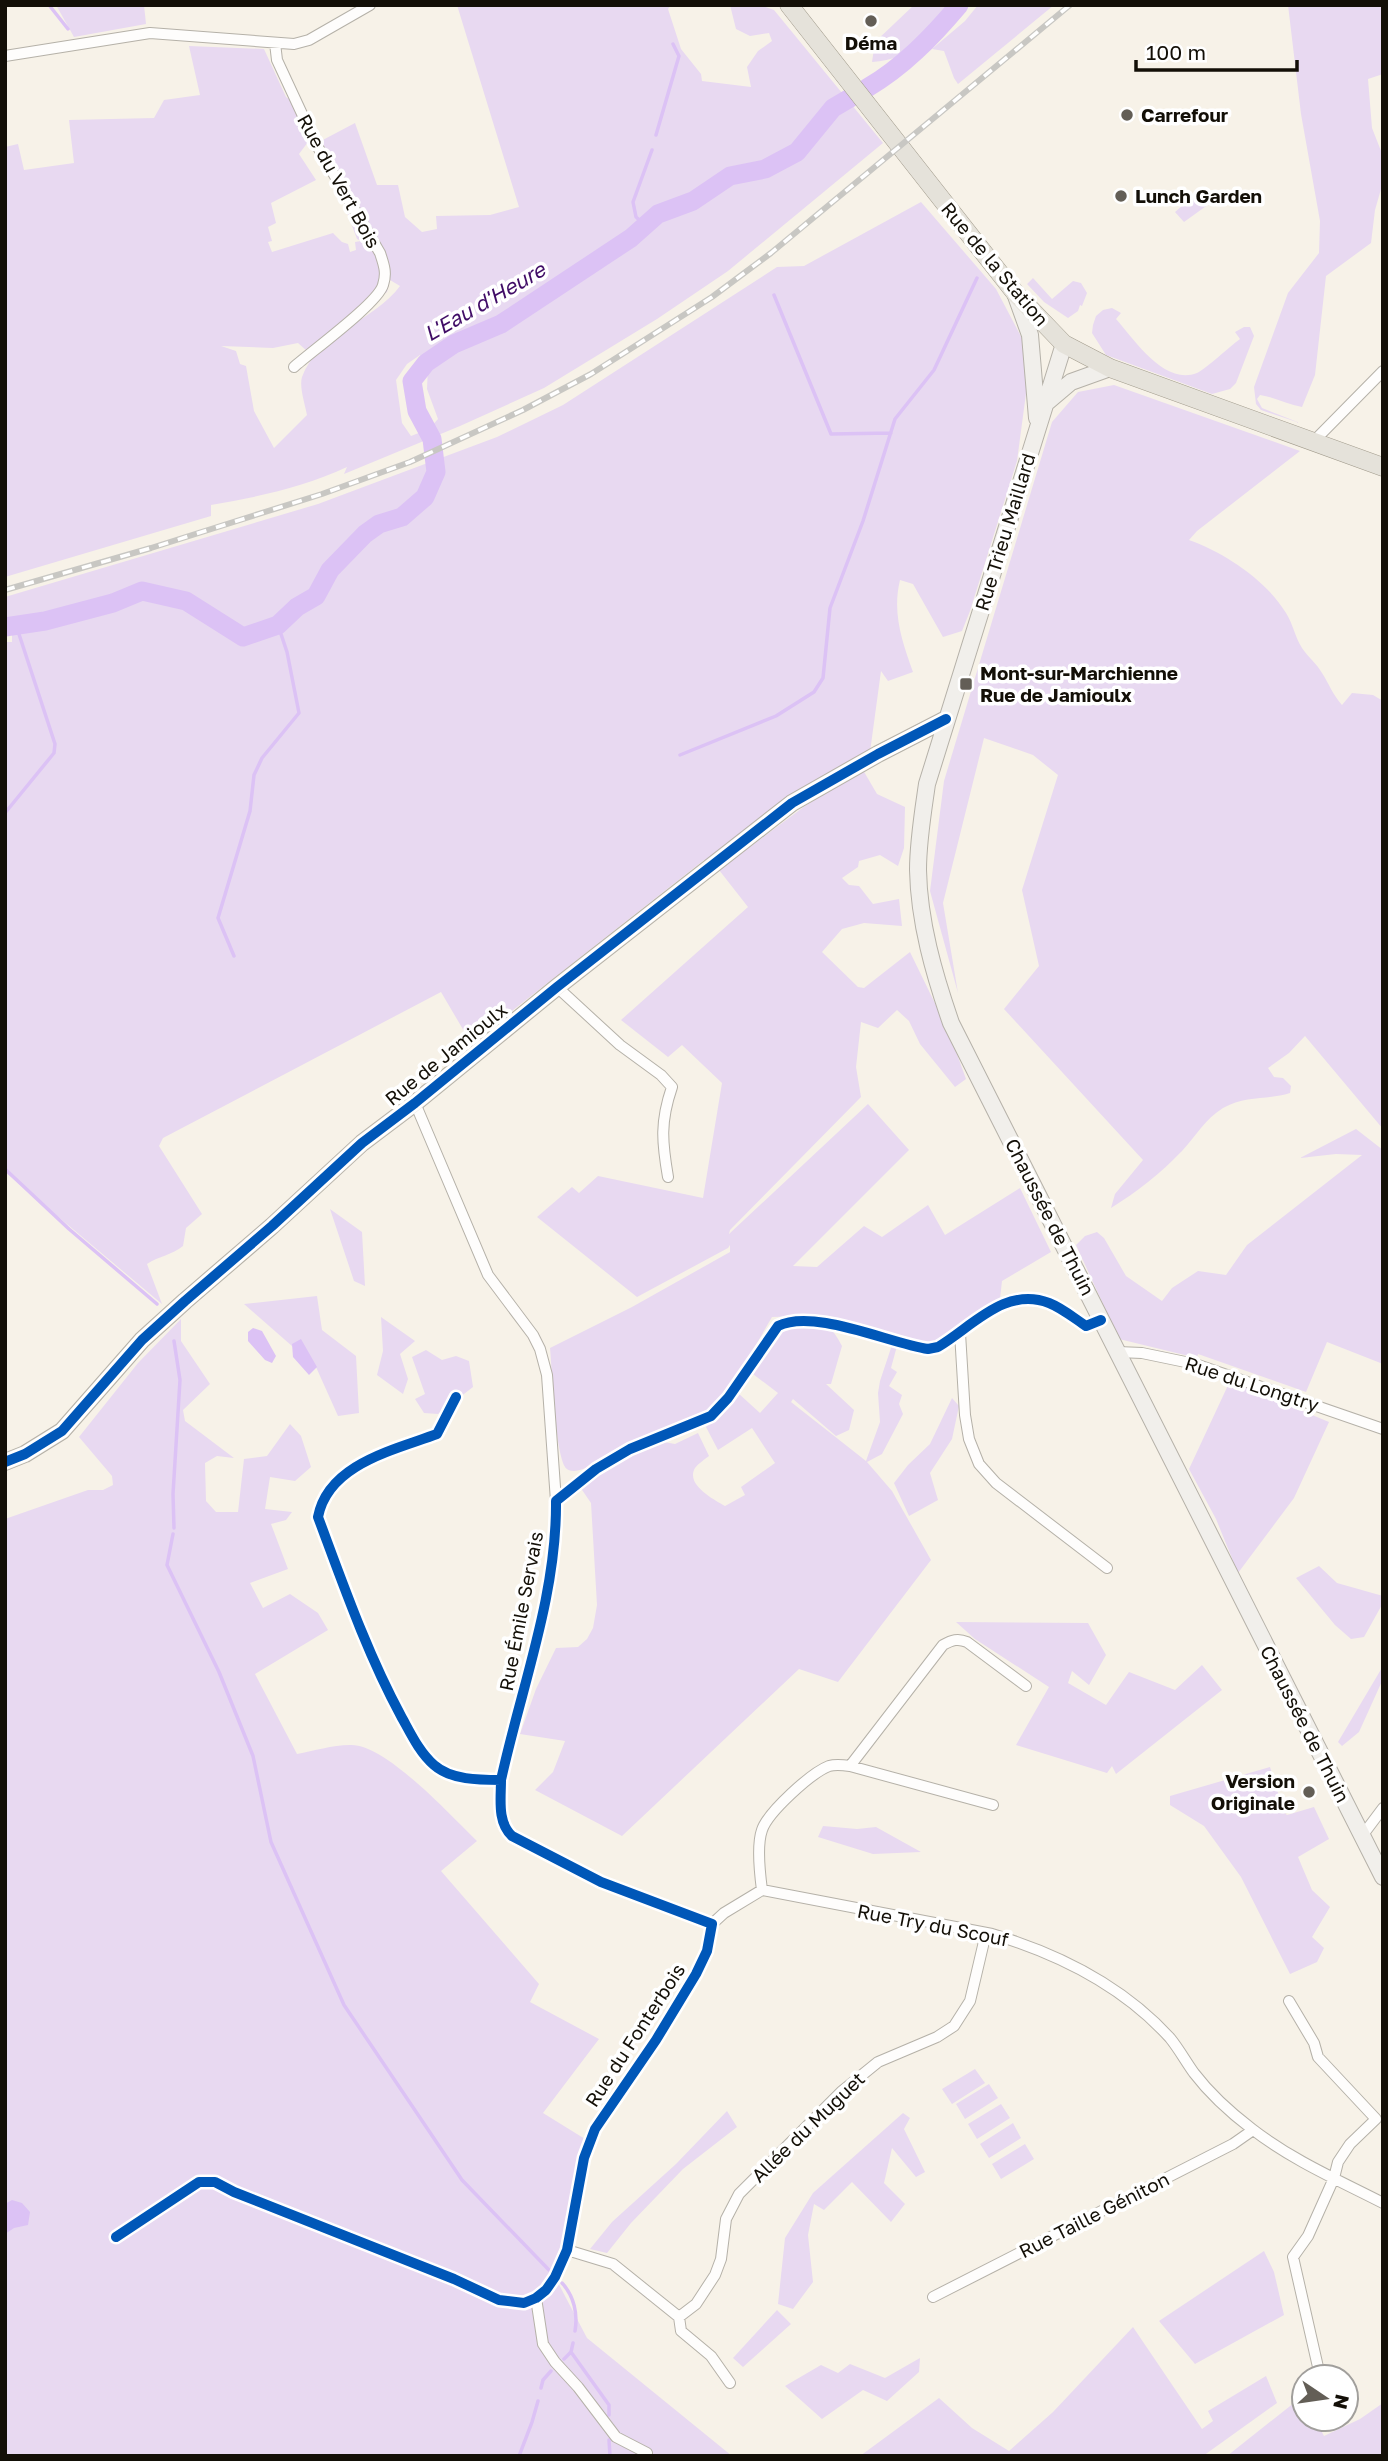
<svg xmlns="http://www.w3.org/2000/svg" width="1388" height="2461" viewBox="0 0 1388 2461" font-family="'Golos Text',sans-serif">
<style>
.green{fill:#e8d9f1;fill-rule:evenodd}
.water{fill:#dcc2f5}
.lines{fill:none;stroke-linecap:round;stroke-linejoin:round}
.stream{stroke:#dcc2f5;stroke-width:3.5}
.river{stroke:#dcc2f5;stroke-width:19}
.street-casing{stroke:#b5b1a8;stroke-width:12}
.secondary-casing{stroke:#b5b1a8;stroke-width:18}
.primary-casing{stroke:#a29c8d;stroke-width:19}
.street{stroke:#fefdfc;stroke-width:10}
.secondary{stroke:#f1efeb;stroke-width:16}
.primary{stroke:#e5e2da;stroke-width:18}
.rail-casing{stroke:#c8c7c3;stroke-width:6}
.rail{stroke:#fff;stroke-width:3.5;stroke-dasharray:10;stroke-linecap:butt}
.cycleway-casing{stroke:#fff;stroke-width:15}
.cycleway{stroke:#0057b8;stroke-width:10}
.poi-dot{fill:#635e56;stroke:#fff;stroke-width:2.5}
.labels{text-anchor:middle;stroke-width:7;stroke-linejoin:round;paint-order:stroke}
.poi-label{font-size:19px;font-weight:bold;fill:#130f07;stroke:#fff;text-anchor:start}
.street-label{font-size:19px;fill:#130f07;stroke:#fff}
.water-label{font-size:21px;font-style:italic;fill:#400c66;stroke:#fff}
</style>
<rect width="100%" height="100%" fill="#f7f2e8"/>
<path class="green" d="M56,5H144L146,24L74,37Z
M457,5H671L668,9L681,49L701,74L702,81L751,87L747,67L758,51L772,41L769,33L750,36L736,29L730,5H760L774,10L883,143L728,271L657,319L544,388L460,426L344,474L347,467C304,487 258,497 211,505V516L5,577V147L18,144L24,170L74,163L69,120L154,118L164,100L200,95L189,46L264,49L286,97L292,101L311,138L299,154L316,180L271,203L276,223L268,227L272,241L268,242L272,252L333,233L342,242L348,244L350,252L356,250L355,242L361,241L357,239L346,210L353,213L383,267L389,262L383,250L319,142L355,123L377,185H398L405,217L422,232L437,229L436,216L490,215L519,207ZM390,280L400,286C375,320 317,335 302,377C299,387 305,404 307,415L274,448L254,411L246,366L240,364L236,351L221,346L273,348L298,343L307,351L387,292ZM420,355L428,366L427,389L438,419L429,429L411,436L402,423L396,380L407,364Z
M914,5H953C929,36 914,59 872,62L875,42Z
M978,5H1054L958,84L954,78L944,51L932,49L965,21Z
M1288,5H1383V74L1368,79L1372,128L1383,156V182L1375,210L1371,243L1326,276L1315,375L1302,407C1287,404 1274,397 1260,395L1257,399L1262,408L1300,423L1261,410L1256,404L1254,387L1288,293L1319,253L1320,221L1301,114Z
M1198,192L1209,204L1184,222L1175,212Z
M921,202L996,289L1026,346L1027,386L1017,461L970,611L962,631L943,637L913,584L900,580C892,613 902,641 913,672L888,681L881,671L870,752L706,863L704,860L471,1043L441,992L163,1138L159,1146L202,1214L186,1228L183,1246C172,1255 159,1256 147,1264L162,1304L5,1172V642H12V635L5,619V597L318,504L497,437L563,405L777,267L804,266Z
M1033,278L1052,299L1073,281L1081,283L1087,293L1082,306L1080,305L1078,311L1068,318L1044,302L1027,284Z
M1112,308L1121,313L1116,319C1134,339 1164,386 1197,373C1207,368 1229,347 1240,339L1235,332L1244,327H1250L1254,336L1236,383L1230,389L1212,394L1106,355L1092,333L1093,325L1096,316L1103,310Z
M1114,385L1300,451L1197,531L1189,540C1225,553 1266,580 1286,613C1293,624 1295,637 1302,648C1308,657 1317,664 1322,673C1329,684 1333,695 1342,705L1352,693L1373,695L1383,701V1129L1305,1036L1289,1053L1268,1068L1274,1077L1283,1078L1291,1086L1290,1093C1268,1100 1246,1095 1223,1108C1205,1119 1196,1136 1182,1151C1161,1173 1137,1192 1111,1208L1115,1194L1143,1160L1004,1009L1039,966L1022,890L1058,775L1033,755L984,738L943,903L958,993L930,891L944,781L1052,422L1078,392Z
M863,770L877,794L905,807L904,848L898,866L880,855L859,861L858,867L842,878L849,885L859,886L873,904L899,899L902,926L864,923L842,929L822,952L858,987L864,988L910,952L949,1032L966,1079L955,1087L920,1044L909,1021L897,1010L878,1028L861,1022L856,1067L861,1097L730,1230L729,1234L868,1104L909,1150L793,1266L817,1267L864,1226L882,1237L928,1205L945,1235L1020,1188L1051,1252L1002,1281L1000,1299L934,1345L819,1318L804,1316L772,1317L723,1402L711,1412L593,1465C586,1468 574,1474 567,1469C555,1460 552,1367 550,1348L632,1307L730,1252V1245L728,1248L637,1297L537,1217L572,1187L579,1193L598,1176L703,1198L722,1083L682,1045L668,1057L621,1020L748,907L719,870L805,806Z
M1356,1129L1383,1150V1364L1327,1342L1306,1392L1198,1354L1197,1358L1119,1339L1076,1245L1085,1236L1097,1232L1104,1238L1126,1276L1162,1301L1172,1288L1198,1271L1226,1275L1247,1245L1362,1155L1336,1154L1300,1158Z
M330,1209L362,1232L365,1286L354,1281Z
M317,1296L322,1330L356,1356L359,1413L338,1416L316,1367L244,1304Z
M381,1317L415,1341L400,1354L408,1379L403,1394L377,1375L383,1351Z
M181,1319V1341L210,1384L183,1410L185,1421L234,1458L217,1456L205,1463L206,1501L216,1512H238L244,1459L267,1456L290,1424L301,1436L311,1467L295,1481L270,1477L265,1509L292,1512L286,1520L271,1524L288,1569L250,1583L263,1608L290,1594L318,1613L328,1630L255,1674L297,1754C314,1751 332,1745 350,1745C385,1743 451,1816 477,1841L441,1871L539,1984L530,2002L599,2039L543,2113L585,2139L563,2253L554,2275L587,2338L732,2456H5V1519L88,1490H103L113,1485L112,1476L79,1437L138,1363Z
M794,1325C822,1326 828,1318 842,1346L831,1384H826L854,1410L849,1430L836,1436L793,1399L791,1402L866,1461L880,1422L878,1393L880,1381L892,1345L897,1346L891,1368L897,1372L889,1386L902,1395L899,1404L903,1414L882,1454L867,1462L892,1491L931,1560L838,1682L799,1669L622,1836L535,1790L553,1772L565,1741L520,1734L536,1689L556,1648L578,1647L587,1639L593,1628L597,1605L591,1503L580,1487L601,1471L624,1459L664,1442L675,1444L698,1433L709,1456C705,1459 698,1464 695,1468C685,1485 715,1500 725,1506L745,1495L741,1487L775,1463L752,1428L718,1450L706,1427L738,1393L760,1413L778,1393L749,1371L781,1328Z
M426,1350L442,1360L456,1356L469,1361L473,1387L438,1414L424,1413L415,1399L425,1394L412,1357Z
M1230,1381L1329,1422L1294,1498L1238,1573L1216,1519L1189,1469Z
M952,1398L959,1406L952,1439L930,1473L938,1500L909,1516L894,1483L908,1465L930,1444Z
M1319,1566L1337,1583L1383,1596V1603L1364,1637L1351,1639L1335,1625L1296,1578Z
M956,1622L1088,1623L1106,1655L1089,1685L1072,1671L1068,1683L1106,1705L1129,1672L1175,1690L1202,1665L1222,1690L1116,1774L1112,1766L1107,1773L1016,1745L1049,1687L975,1639Z
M1383,1666V1679L1359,1732L1342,1746L1338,1742Z
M1270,1767L1284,1812L1287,1815L1314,1807L1329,1839L1298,1857L1312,1890L1330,1907L1312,1937L1324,1948L1317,1962L1290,1974L1241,1877L1204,1826L1170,1805V1796Z
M823,1826L857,1829L876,1827L921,1852L873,1854L818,1837Z
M975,2069L985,2083L952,2104L942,2089Z
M989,2084L998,2098L965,2119L956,2104Z
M1001,2104L1010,2118L977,2139L968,2124Z
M727,2111L737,2127L683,2169L631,2223L607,2253L590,2249L612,2222L676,2164Z
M903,2113L910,2118L904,2129L925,2172L916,2177L892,2148L884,2183L905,2204L891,2222L852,2182L824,2210L814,2204L808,2235L813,2282L793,2309L778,2304L785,2238L813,2193Z
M1013,2123L1021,2138L989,2158L980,2144Z
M1025,2144L1034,2159L1001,2179L992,2164Z
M1264,2251L1274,2272L1284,2315L1195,2364L1159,2321Z
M777,2310L791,2324L743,2367L733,2358Z
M1133,2327L1202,2429L1213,2421L1208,2411L1266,2376L1277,2403L1203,2456H860L939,2398L972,2428L1009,2451L1053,2412Z
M920,2358L919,2372L887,2401L863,2390L822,2419L785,2386L821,2365L838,2373L850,2364L885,2378Z
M1304,2395V2419H1315L1324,2436L1360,2419L1383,2403V2456H1227Z"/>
<path class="water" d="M253,1328L262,1331L276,1356L272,1363L265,1360L248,1341V1332Z
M301,1339L317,1367L309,1375L293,1357L292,1344Z
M12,2200L22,2203L30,2212L28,2225L14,2228L5,2234V2204Z"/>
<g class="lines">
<path class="stream" d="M49,5L68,29
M656,135L679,56L673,44
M645,225L636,217L633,202L652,150
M774,295L831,434L891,433
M680,755L776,716L814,692L823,678L830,608L863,521L895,419L934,370L977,278
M5,813L54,753L55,744L16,625
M234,956L218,918L250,811L254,775L262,758L299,713L287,652L278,625
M5,1169L69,1229L157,1304
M174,1528L173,1494L180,1380L174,1341
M173,1534L167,1565L219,1672L253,1756L271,1842L344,2005L462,2180L549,2270
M562,2283C574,2296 578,2314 575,2331
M573,2343L571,2352L609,2405V2415
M564,2359L571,2352
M541,2388L543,2380L551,2371
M609,2440L610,2456
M519,2456L532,2422L538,2401"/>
<path class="river" d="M867,88C903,67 932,37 959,5
M5,627L45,621L113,603L142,591L186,601L243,637L278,625L297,607L316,596L330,570L365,534L379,524L402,517L425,497L436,472L432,439L417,411L412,381L426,363L454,344L501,324L631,238L658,214L693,201L730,176L765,169L797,152L833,108L850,98"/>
<defs>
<path id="street" d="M275,43L277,60L316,144L380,253C384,265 387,273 383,285C378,303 312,351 294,367
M5,56L150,33L294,44L309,40L370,5
M1313,442L1383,371
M557,987L620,1045L661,1075L672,1087C660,1122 662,1142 668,1177
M415,1103L488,1275L533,1335L540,1349L547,1375L556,1501
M960,1333L965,1415L969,1439L979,1464L996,1483L1107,1568
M1118,1352L1142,1353L1195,1364L1383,1429
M850,1766L943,1645C952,1640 958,1638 967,1642L1026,1686
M501,1780C521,1688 557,1596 556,1501L596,1469L630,1449L711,1416L728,1398L778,1326C813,1308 889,1343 928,1349L938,1347C972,1327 1005,1286 1049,1303C1062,1308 1074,1318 1086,1326L1101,1320
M1362,1836L1383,1808
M762,1890C760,1875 757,1844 762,1830C768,1812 811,1773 829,1766C836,1764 843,1765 850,1766L993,1805
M712,1924L724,1913L762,1890L992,1934C1059,1954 1122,1985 1170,2038C1179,2049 1186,2062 1194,2073C1210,2094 1231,2113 1252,2129C1292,2160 1338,2180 1383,2203
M1289,2001L1314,2043L1318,2057L1376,2119L1350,2144L1338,2162L1334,2178L1308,2236L1293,2257L1318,2367
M116,2237L199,2182H215L234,2192L454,2279L499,2300L524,2303L536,2298L546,2290L555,2277L567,2250L584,2158L595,2129L656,2040L696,1974L707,1951L712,1924L601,1882L512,1836C497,1822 501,1799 501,1780C479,1780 451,1780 434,1765C419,1752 410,1732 401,1716C367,1653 343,1584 318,1517C328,1464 394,1450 437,1434L456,1397
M567,2250L613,2264L679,2317L681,2331L711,2356L730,2383
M933,2297L1233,2144L1253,2130
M536,2298L543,2344L555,2362L578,2387L616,2437L647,2453
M679,2317L696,2304L715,2275L721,2259L726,2219L739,2194L841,2092L878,2062L937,2037L954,2026L970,2001L986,1933"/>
<path id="secondary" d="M1016,296L1030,335L1037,418
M1064,344L927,784C923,812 918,841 918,870C919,922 934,974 951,1023L1383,1877
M1045,404L1071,382L1110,368
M5,1462L25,1454L62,1431L142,1340L185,1301L272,1226L362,1143L415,1103L557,987L792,803L878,754L946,719"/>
<path id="primary" d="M789,5L1016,294L1064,344L1110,368L1383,467"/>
</defs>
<use href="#street" class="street-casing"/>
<use href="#secondary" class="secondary-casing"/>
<use href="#primary" class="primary-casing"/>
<use href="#street" class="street"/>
<use href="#secondary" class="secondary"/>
<use href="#primary" class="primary"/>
<defs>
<path id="rail" d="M5,590L151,548L322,494L410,462L523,410L591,374L712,297L771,253L1070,5"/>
</defs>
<use href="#rail" class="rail-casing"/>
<use href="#rail" class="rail"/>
<defs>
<path id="cycleway" d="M5,1462L25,1454L62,1431L142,1340L185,1301L272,1226L362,1143L415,1103L557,987L792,803L878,754L946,719
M501,1780C521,1688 557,1596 556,1501L596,1469L630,1449L711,1416L728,1398L778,1326C813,1308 889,1343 928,1349L938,1347C972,1327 1005,1286 1049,1303C1062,1308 1074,1318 1086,1326L1101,1320
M116,2237L199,2182H215L234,2192L454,2279L499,2300L524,2303L536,2298L546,2290L555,2277L567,2250L584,2158L595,2129L656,2040L696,1974L707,1951L712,1924L601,1882L512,1836C497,1822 501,1799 501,1780C479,1780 451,1780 434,1765C419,1752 410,1732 401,1716C367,1653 343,1584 318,1517C328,1464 394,1450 437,1434L456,1397"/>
</defs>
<use href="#cycleway" class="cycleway-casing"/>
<use href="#cycleway" class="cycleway"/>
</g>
<g class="poi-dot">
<circle cx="871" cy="21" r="7"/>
<circle cx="1127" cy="115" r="7"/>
<circle cx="1121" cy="196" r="7"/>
<rect x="959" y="677" width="14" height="14" rx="3.5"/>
<circle cx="1309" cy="1792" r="7"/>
</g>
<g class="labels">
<g class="poi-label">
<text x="871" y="50" text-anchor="middle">Déma</text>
<text x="1141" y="122">Carrefour</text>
<text x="1135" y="203">Lunch Garden</text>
<text x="980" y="680">Mont-sur-Marchienne<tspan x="980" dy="22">Rue de Jamioulx</tspan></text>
<text x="1295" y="1788" text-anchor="end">Version<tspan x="1295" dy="22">Originale</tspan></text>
</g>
<g class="street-label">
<text transform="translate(339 181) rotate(61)" y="7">Rue du Vert Bois</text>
<text transform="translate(995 264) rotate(50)" y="7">Rue de la Station</text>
<text transform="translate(1005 532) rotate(-73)" y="7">Rue Trieu Maillard</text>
<text transform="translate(446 1054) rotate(-39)" y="7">Rue de Jamioulx</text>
<text transform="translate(1050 1217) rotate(63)" y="7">Chaussée de Thuin</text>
<text transform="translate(1252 1384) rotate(18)" y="7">Rue du Longtry</text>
<text transform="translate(521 1611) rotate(-79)" y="7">Rue Émile Servais</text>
<text transform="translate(1305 1724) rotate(63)" y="7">Chaussée de Thuin</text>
<text transform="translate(933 1925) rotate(11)" y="7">Rue Try du Scouf</text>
<text transform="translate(635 2035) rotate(-57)" y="7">Rue du Fonterbois</text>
<text transform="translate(808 2127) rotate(-44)" y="7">Allée du Muguet</text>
<text transform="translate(1094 2215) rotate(-27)" y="7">Rue Taille Géniton</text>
</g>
<g class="water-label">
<text transform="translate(485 302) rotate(-30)" y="7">L'Eau d'Heure</text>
</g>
</g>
<rect width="1388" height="2461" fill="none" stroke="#130f07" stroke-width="14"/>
<g transform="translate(1325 2398) rotate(103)"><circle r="33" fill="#ffffff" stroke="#a19f9c" stroke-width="2"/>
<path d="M0-5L12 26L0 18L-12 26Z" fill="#635e56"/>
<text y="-10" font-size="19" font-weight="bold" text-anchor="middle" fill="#130f07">N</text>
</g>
<path d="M1136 60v10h161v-10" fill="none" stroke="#130f07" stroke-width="3.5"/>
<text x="1146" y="60" font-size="21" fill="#130f07" stroke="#ffffff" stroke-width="5" paint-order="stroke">100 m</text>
</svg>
